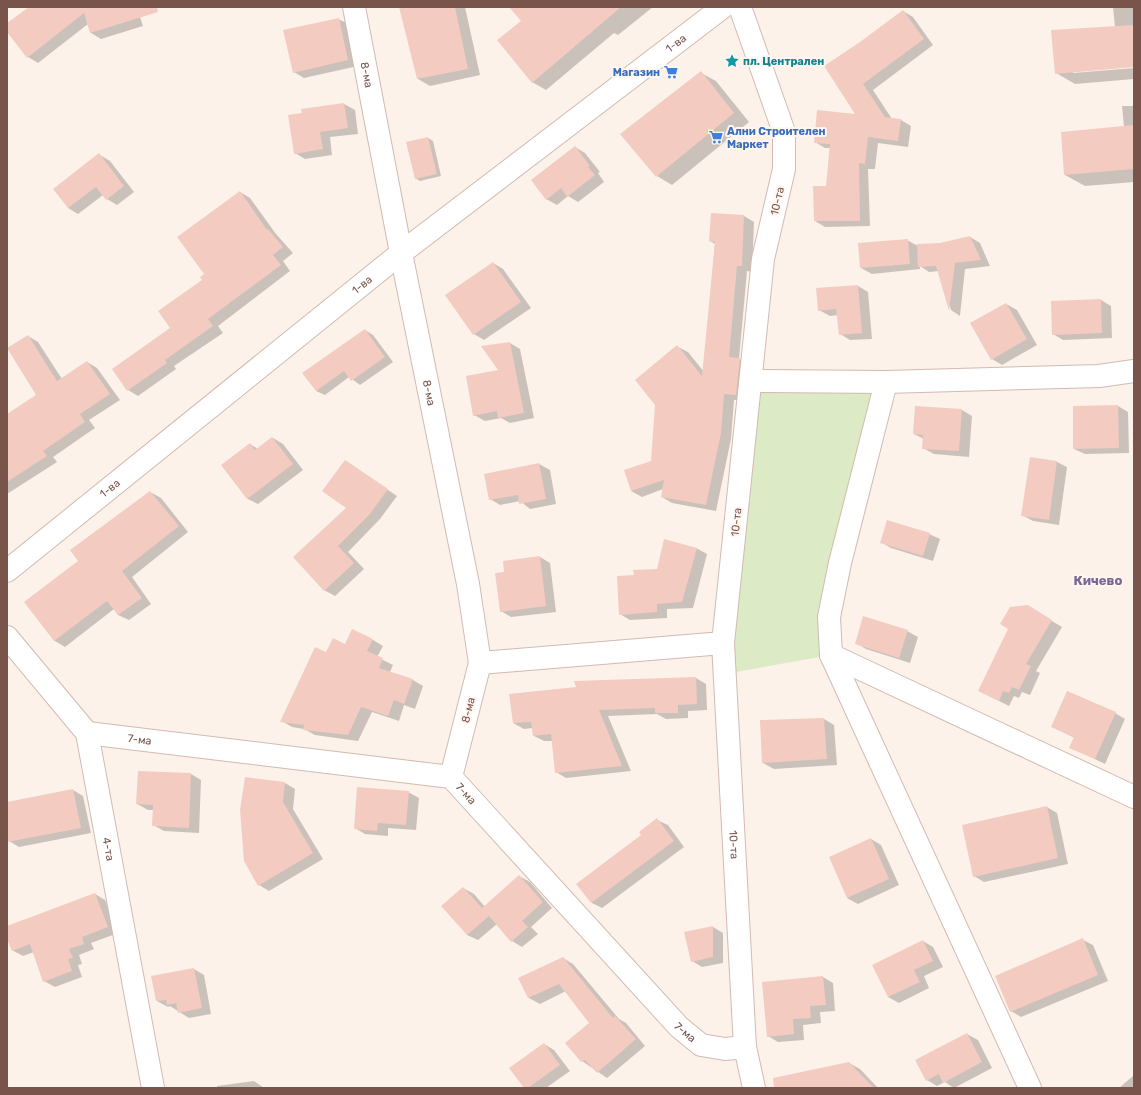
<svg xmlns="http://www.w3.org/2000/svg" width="1141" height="1095" viewBox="0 0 1141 1095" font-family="Rubik,sans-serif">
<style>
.green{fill:#dcebc6}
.shadow{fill:#0003}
.building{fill:#f3cbc0}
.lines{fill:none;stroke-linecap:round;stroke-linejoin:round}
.minor-casing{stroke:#d2bab0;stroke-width:24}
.minor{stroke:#fff;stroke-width:22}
.labels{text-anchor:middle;stroke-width:4;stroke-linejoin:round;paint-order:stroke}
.street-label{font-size:11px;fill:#78544b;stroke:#fff6f0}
.culture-label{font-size:11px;font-weight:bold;fill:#0d838f;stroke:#fff6f0;text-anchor:start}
.shop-label{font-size:11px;font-weight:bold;fill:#366cbe;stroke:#fff6f0;text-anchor:end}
.quarter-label{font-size:13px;font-weight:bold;fill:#7b6494;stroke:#fff6f0}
</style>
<rect width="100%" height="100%" fill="#fdf2e9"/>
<path class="green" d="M751,381L886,382L831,655L725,674Z"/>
<path class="shadow" d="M30,7H148L138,11L143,26L101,39L91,33L88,24L38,63L28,57L7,31V24Z
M400,7H465L480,75L430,86L418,79Z
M511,7H653L618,35L614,33L546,90L532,82L522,21Z
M1113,7H1134V66L1073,71V73L1134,68V79L1075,84L1056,73L1115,27Z
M903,11L913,17L933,45L873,90L892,119L901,120L911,126L908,147L878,143L875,169H868L870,226L825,227L815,221L827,187L830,148H825L815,142L857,115L861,43Z
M338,19L349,24L358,66L304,78L294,72Z
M701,73L716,81L749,122L672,185L657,176Z
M344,104L355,110L358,134L330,137L332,155L305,159L295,153L303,114L302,110Z
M1122,106H1134V182L1085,186L1065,175L1124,127Z
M428,138L433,141L441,176L420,181L415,178L407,143Z
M575,147L585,153L600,172L598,173L604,182L578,202L568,196L557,205L546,199Z
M100,155L110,161L134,192L117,205L107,199L103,195L78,214L68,208Z
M240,192L250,198L276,234L293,253L283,261L290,271L218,326L223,333L174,366L176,369L138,396L128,390L204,281Z
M712,214L744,216L754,222L752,272L747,271L739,359L750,365L746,400H734L731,439L716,511L672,503L662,497L663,489L642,497L631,491L652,462L678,347L688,352L704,372L715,244L710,241Z
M970,237L980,243L990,266L965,269L960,316L951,310L939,271L929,272L920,266V269L872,274L861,268L907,240L918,246L940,244Z
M493,263L503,269L531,308L484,340L474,334L447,295Z
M858,286L868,292L872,339L850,340L840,334L838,315L830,316L819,310Z
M1101,300L1111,306L1112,338L1063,340L1053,334Z
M1006,304L1017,310L1037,345L1002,365L992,359Z
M365,330L373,335L393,362L360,385L349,377L325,395L316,391Z
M28,336L38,342L62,379L87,362L97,368L120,400L89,420L95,428L53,457L57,462L7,494V415L38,395Z
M510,343L520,349L534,418L510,423L501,418L485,421L474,415L499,371Z
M1118,406L1128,412L1129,453L1085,454L1074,449Z
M962,410L972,416L969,457L934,454L923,448L924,439L914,434Z
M273,438L283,444L303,470L258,504L248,499L222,466L250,444L258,449Z
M1031,458L1057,462L1067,467L1059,525L1033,521L1022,515Z
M345,461L397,496L380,519L348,552L364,569L335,596L324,590L347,507Z
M539,464L550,470L556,504L530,509L520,501L500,505L490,499Z
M150,492L161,498L188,532L132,577L151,604L129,620L118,615L114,609L65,647L55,641L25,602L79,561Z
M929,534L940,539L933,561L891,548L881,542Z
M696,548L707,554L693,608L667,609V618L630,620L620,614L635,576L657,570Z
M540,557L550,563L556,612L511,617L501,611L505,573Z
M1027,606L1062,627L1036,671L1040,673L1030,695L1022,692L1019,698L1014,696L1009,706L989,696Z
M907,631L918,637L910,663L866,649L856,643Z
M373,640L383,646L377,657L393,665L390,672L413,680L423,686L415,709L404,705L399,721L372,712L358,741L315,735L304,729L292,727L282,721L327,653L346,645Z
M696,678L706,684L707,710L688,711V718L666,719L657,714L608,716L631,771L566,778L556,772L553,741H544L534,736L533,728L524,729L513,723Z
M1115,713L1125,719L1105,764L1070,747L1075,738L1052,727Z
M824,719L834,725L837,765L774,769L763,763L761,721Z
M139,772L191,774L201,780L199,833L164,831L153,825L154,810H148L137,804Z
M246,779L285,783L295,789L293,809L323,859L269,891L259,885Z
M73,790L83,796L91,833L19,847L9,841L7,803Z
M408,792L419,798L416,830L388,828V836L365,834L355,828Z
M1047,807L1057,813L1068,864L984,882L974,876Z
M657,820L668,825L684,847L602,908L592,903L578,884L643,835Z
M871,839L881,845L899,885L858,904L847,898Z
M519,876L530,882L552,908L531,927L538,934L522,947L512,941L497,924L478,940L467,935L463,888L474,894L485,907Z
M95,894L105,900L118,933L91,943L94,949L79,955L82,964L78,965L82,977L55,987L44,981L34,952L23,956L12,950L7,936V927Z
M713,927L723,933V963L702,967L692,961Z
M1083,940L1093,945L1108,981L1021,1017L1011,1011Z
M923,941L933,947L943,967L924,976L929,988L899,1003L888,997Z
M563,958L573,964L619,1019L626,1023L645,1046L607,1078L582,1061L591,1023L566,991L540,1004L529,998L520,978Z
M194,969L204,975L211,1014L189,1018L170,1006L168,1007L157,1001Z
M823,977L833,983L835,1011L820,1012L821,1023L803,1025L804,1040L778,1042L768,1036Z
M967,1034L978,1040L992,1068L954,1088L945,1082L937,1086L927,1080Z
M544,1044L554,1050L570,1071L546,1088H525Z
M849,1063L860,1069L878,1088H781Z
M1134,1075V1088H1119Z
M254,1081L264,1088H217V1086Z"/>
<path class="building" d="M29,7H157L158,12L90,33L84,13L27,58L7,32V23Z
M399,7H455L468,69L417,79Z
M509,7H621L532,83L497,40L521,21Z
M903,10L924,39L863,84L885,117L901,119L898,141L868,137L865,164L859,163L860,221H814L813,186H826L830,144L814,143L817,110L855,114L824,66L860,42Z
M339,18L348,60L293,73L283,30Z
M1134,25V67L1055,74L1051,30Z
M701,71L734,113L656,177L620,134Z
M344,103L348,128L320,132L323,149L294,154L288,115L302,113L301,109Z
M1134,125V169L1064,175L1061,132Z
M428,137L437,174L415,179L406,142Z
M575,146L590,166L588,167L595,175L567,197L561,188L546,200L531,180Z
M99,153L124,186L106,200L96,187L68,208L53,189Z
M240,191L267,230L268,229L283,247L273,255L281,265L208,319L213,326L165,360L167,363L127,391L112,369L170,328L158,311L202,280L200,277L204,274L177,237Z
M711,213L744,215L742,266H737L729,357L740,358L736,395L724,394L721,433L706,505L661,497L664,480L631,491L624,470L651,461L655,405L635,380L677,345L702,376L715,242L709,241Z
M970,236L981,260L955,263L949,311L936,266L918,267L917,244L940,243Z
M908,239L910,264L860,268L858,243Z
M493,262L521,302L473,335L445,295Z
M858,285L862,333L839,335L836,309L818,311L816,288Z
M1101,299L1102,333L1052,335L1051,301Z
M1006,303L1027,339L991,360L970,323Z
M365,329L385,357L351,381L344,371L316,391L302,373Z
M28,335L57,381L87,361L110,394L80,414L85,422L43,451L47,456L7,482V414L36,395L7,348Z
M510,342L524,413L498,418L497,411L473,416L466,376L498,370L481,346Z
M1118,405L1119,448L1073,449V406Z
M915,406L962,409L959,451L922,449L923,435L913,434Z
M272,437L293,464L247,499L221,465L250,443L255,450Z
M1030,457L1057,461L1049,520L1021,516Z
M345,460L388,489L370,514L338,546L354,563L324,591L293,557L346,508L322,491Z
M539,463L546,499L519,504L518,495L489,500L484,474Z
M150,491L179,526L122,571L142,598L118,615L107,601L54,641L24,602L78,561L70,550Z
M887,520L930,533L923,556L880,543Z
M664,539L697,548L682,602L657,604V612L619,615L617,576L634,575L633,570L657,569Z
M540,556L546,606L500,612L495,573L504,572L503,561Z
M1028,605L1052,620L1026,664L1031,666L1019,690L1012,687L1009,693L1003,691L999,701L978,691L1008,629L1000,624L1010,607Z
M863,616L908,630L899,658L855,644Z
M352,629L373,639L367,651L383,658L379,668L413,679L404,704L394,700L388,716L361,707L348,735L303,730L304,725L280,722L315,647L326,652L333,638L345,644Z
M696,677L697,704L678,705V713H655V708L599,710L622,766L555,773L551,734L533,736L531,722L513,723L509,694L576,687L574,681Z
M1067,691L1116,712L1095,759L1069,748L1074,737L1051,727Z
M824,718L827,759L762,763L760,720Z
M138,771L191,773L189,828L152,826L153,805L136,804Z
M245,777L285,782L283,802L313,853L258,886L244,861L240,810Z
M357,787L409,791L406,825L378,823L377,831L354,829Z
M73,789L81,828L7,842V802Z
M1047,806L1058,858L973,877L962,825Z
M657,818L674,841L591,903L576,884L641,835L639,832Z
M871,838L889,879L847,898L829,857Z
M519,875L543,902L522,921L528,927L511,942L489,916L467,935L441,906L463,887L482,908Z
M95,893L108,927L82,937L84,944L69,949L73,958L68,959L72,971L43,982L30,944L12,951L7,939V926Z
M713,926V957L691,962L684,932Z
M1083,938L1098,975L1010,1012L995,976Z
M923,940L933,961L914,970L920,982L888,997L872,965Z
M563,957L613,1018L615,1016L636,1039L597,1073L585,1060L581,1062L565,1043L589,1023L559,984L528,998L518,978Z
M194,968L202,1008L178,1013L176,1003L167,1005L166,1000L156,1001L151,976Z
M823,976L826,1005L810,1006L811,1018L793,1019L794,1034L767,1037L762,982Z
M967,1033L982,1062L943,1083L939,1074L926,1081L915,1060Z
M544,1043L560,1065L528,1088H524L509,1068Z
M849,1062L874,1088H774L773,1078Z"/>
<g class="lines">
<defs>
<g id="minor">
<path id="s1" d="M354,7L401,253L468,584L480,663L451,777"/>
<path id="s2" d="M740,7L784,132V169L763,259L723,643L745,1047L754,1088"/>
<path d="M751,381L886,382L1099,376L1134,371"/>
<path d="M886,382L840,563L829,617L831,655L1030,1088"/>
<path id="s3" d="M7,571L401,253L723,7"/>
<path id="s4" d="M7,637L87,733L153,1088"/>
<path d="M831,655L1134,797"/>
<path d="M480,663L723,643"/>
<path id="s5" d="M87,733L451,777L679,1027L701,1045L725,1049L745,1047"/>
</g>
</defs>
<use href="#minor" class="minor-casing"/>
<use href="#minor" class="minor"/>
</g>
<defs>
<symbol id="sight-bare" viewBox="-9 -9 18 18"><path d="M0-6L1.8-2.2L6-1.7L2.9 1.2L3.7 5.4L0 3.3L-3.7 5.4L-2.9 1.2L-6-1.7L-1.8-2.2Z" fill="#0f9aa8" stroke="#fff6f0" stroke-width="2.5" paint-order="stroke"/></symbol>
<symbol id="supermarket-bare" viewBox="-9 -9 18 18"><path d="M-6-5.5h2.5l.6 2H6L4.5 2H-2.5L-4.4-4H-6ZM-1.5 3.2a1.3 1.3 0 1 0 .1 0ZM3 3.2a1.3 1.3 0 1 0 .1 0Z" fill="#3f7fe0" stroke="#fff6f0" stroke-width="2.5" paint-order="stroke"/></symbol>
</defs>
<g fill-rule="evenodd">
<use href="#sight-bare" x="722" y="51" width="20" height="20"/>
<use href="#supermarket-bare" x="661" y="62" width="20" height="20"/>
<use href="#supermarket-bare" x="706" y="127" width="20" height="20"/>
</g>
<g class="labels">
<g class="street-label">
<text dy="4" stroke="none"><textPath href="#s3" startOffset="852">1-ва</textPath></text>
<text dy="4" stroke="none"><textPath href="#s1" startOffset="69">8-ма</textPath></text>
<text transform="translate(777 201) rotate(-77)" y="4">10-та</text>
<text dy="4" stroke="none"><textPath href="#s3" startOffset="456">1-ва</textPath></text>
<text dy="4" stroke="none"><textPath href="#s1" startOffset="393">8-ма</textPath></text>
<text dy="4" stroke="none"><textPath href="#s3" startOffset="132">1-ва</textPath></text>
<text transform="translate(736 522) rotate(-84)" y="4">10-та</text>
<text transform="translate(468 710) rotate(-76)" y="4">8-ма</text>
<text dy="4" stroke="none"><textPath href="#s5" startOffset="53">7-ма</textPath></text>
<text dy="4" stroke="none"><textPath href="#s5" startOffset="389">7-ма</textPath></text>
<text dy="4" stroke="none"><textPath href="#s2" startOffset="850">10-та</textPath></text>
<text dy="4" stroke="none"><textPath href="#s4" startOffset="243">4-та</textPath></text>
<text dy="4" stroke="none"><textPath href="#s5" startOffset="713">7-ма</textPath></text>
</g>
<g class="culture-label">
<text x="743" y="65">пл. Централен</text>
</g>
<g class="shop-label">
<text x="660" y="76">Магазин</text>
<text x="727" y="135" text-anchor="start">Ални Строителен<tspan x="727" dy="13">Маркет</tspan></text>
</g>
<g class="quarter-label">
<text x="1098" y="585">Кичево</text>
</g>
</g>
<rect width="1141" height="1095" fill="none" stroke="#78544b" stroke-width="16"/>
</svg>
